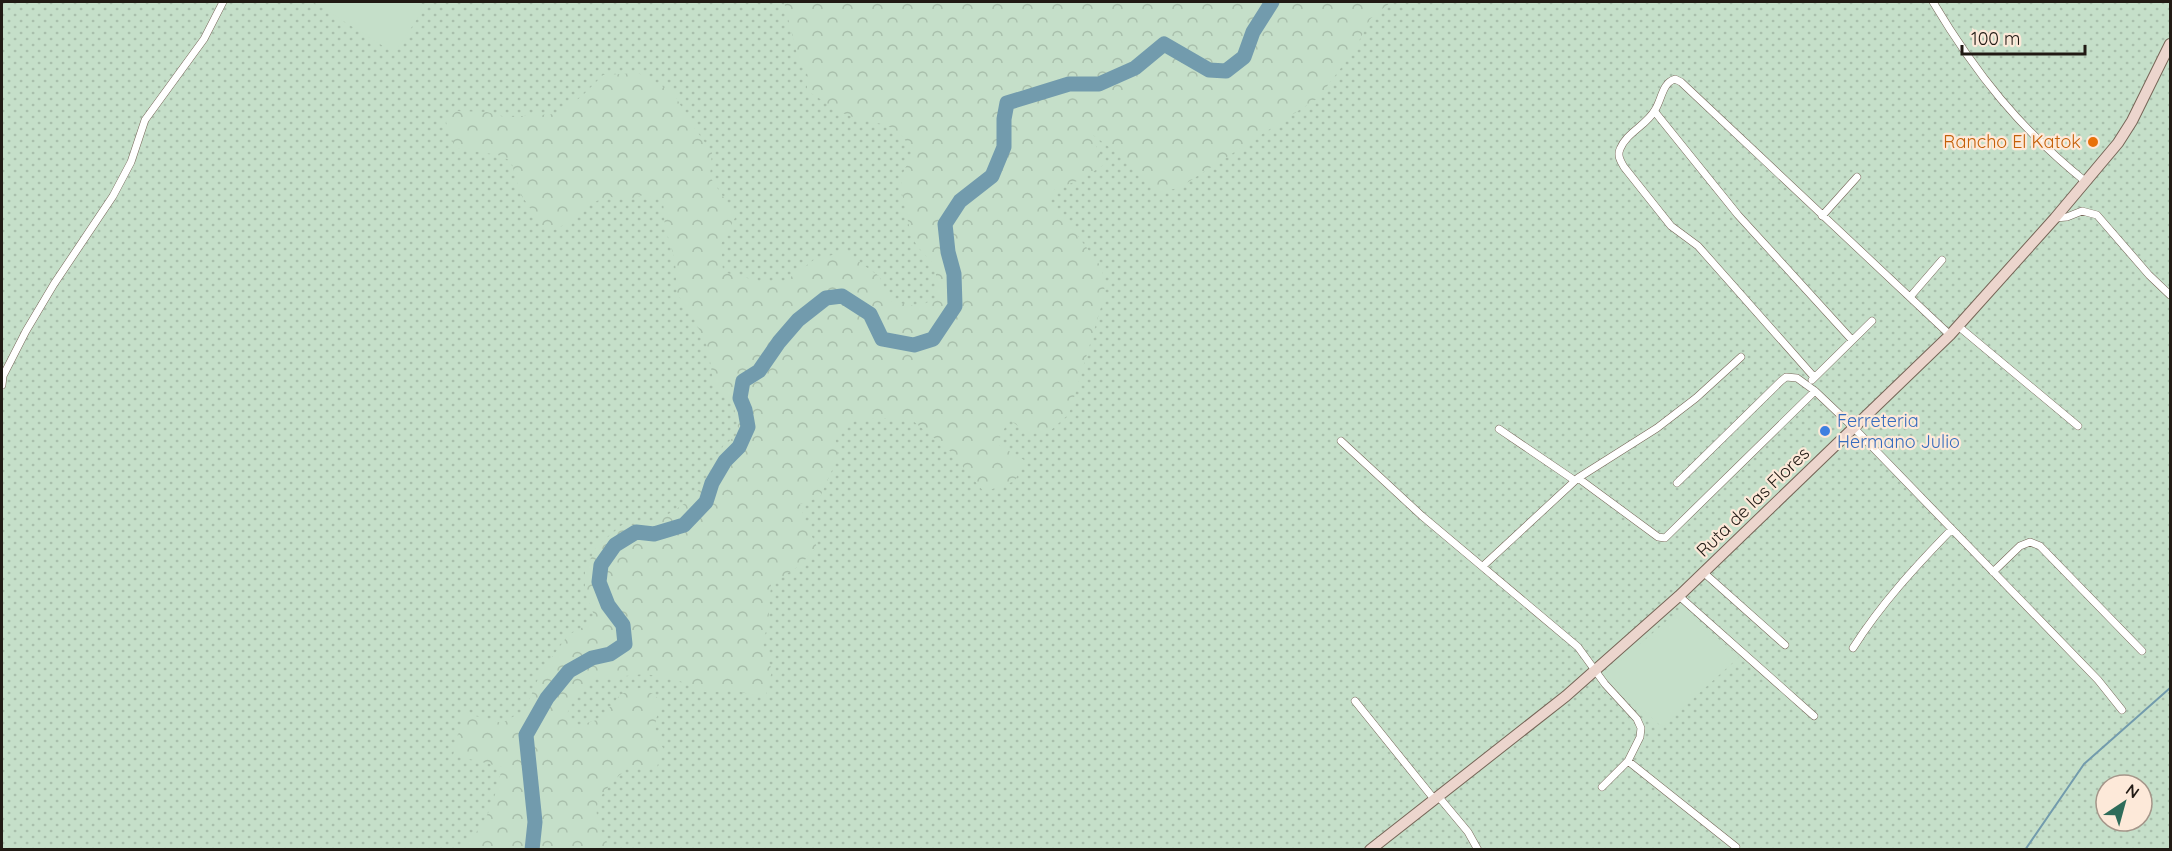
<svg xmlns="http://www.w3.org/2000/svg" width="2172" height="851" viewBox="0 0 2172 851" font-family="Quicksand,sans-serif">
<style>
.green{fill:url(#green-dots);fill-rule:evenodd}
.forest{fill:url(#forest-crowns)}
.pitch{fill:#c5dfc9}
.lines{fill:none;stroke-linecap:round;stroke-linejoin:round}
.stream{stroke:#729bad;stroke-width:2}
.river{stroke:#729bad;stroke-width:15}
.minor-casing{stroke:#766557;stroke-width:8}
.secondary-casing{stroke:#766557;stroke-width:12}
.minor{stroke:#fff;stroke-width:7}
.secondary{stroke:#ecd5cd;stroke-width:10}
.food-dot{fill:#e8710a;stroke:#fde9d9;stroke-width:2}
.shop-dot{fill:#3f7fe0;stroke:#fde9d9;stroke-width:2}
.labels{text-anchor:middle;stroke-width:4.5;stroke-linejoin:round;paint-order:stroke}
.food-label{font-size:18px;fill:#c56008;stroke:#fde9d9;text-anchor:end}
.shop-label{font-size:18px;fill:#366cbe;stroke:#fde9d9;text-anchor:start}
.street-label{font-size:18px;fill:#211a14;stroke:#fde9d9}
</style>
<defs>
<pattern id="green-dots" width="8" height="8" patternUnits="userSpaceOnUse" patternTransform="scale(1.5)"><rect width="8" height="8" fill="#c5dfc9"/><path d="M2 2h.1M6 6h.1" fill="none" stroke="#a9bfac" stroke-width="1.8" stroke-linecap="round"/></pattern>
<pattern id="forest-crowns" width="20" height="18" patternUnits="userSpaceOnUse" patternTransform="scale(1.5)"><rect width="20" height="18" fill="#c5dfc9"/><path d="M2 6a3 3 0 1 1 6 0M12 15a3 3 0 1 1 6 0" fill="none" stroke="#a9bfac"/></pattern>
</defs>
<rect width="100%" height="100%" fill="#fde9d9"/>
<path class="green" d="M2,2H2170V849L2,850ZM2106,785H2142V821H2106Z"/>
<path class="forest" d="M784,2H1391L1370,19L1354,51L1318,98L1179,188L1158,192L1136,174L1121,156L1089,132L1105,164L1082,179L1054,190L1049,203L1071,227L1102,268L1105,294L1069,414L1049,432L1028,434L1009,419L997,444L1024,460L1015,481L984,492L949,450L913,421L885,418L856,420L835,436L838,457L820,497L800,504L806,524L817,547L799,566L771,584L768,627L762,641L772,671L765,698L737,691L705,692L675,679L645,674L596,679L574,697L567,714L577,726L600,719L621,694L640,688L653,694L662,702C655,721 651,729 663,748L657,767L644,769L628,767C595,799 586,807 611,849H460C488,825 494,802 502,767L453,755L464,713L502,723L525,710L540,674L568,635L589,624L594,615L585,592V571L596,547L622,525H640L667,515L693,498L707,477L723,446L739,433L733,402L713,380L708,348L691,312L677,294L675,260L665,227L663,200L643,195L625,200L607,196L587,206L577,218L548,233L521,195L511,161L498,155L455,148L446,122L456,111L487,112L504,117L556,114L581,97L603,75L638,73L673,92L690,122L712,152L710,177L736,216L721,244L723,272L759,281L784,282L815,259L845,252L879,276L891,301L918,307L936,298V267L917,246L911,235L901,189L902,175L913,152C893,117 878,127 847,115C833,109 820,98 807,91V66L798,58Z"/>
<path class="pitch" d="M313,2H418L426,6L394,53Z
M1683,607L1739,657L1662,727L1604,675Z"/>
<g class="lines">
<path class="stream" d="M2025,850L2084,764L2170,688"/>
<path class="river" d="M532,850L535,822L526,735L547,698L569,671L592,658L610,654L625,644L623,625L608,605L599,582L601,565L615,545L636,532L654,534L684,525L706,502L712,483L725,461L739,447L748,427L745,410L740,398L743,381L759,371L779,342L798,320L826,298L842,296L870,314L882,339L914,345L933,339L955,306L954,274L948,252L945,224L960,201L992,176L1004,147V119L1007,103L1069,84H1099L1135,68L1164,44L1209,70L1226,71L1244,57L1253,32L1272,2"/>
<defs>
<path id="minor" d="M1933,2C1976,74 2020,129 2086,182
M1655,112L1738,215L1852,340
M1822,216L1857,177
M2055,218L2067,217L2082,211L2097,215L2149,275L2170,295
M1910,297L1942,260
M1958,326L2078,426
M1814,377L1698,246L1671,226L1624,167C1621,162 1617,156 1620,149C1626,133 1647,125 1655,110C1662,99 1662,83 1675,79L1681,82L1950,335
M1812,380L1872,321
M2,385L3,376L26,331L54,284L113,196L131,162L145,120L204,39L223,2
M1499,429L1574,480
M1341,441L1422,516L1578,647L1605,684L1637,719L1641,728L1640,737L1628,761L1602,787
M1578,478L1657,428L1696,398L1741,357
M1677,483L1781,381L1786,377L1797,378L1815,391L1854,428L2098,680L2122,710
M1483,566L1578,478L1658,537L1665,538L1815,391
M1703,572L1785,645
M1993,572L2020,546L2030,542L2040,546L2142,651
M1679,596L1814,716
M1853,648C1881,604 1915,567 1952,529
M1355,701L1434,799
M1628,761L1736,847
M1438,796L1468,832L1478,850"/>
<path id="secondary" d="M1370,850L1566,696L1679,596L1950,335L2055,218L2118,143L2132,121L2170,44"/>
</defs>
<use href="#minor" class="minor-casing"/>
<use href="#secondary" class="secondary-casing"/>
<use href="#minor" class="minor"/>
<use href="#secondary" class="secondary"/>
</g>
<circle class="food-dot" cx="2093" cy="142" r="6"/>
<circle class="shop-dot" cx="1825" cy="431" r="6"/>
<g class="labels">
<g class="food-label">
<text x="2081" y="148">Rancho El Katok</text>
</g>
<g class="shop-label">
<text x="1837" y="427">Ferreteria<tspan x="1837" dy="21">Hermano Julio</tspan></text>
</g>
<g class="street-label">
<text transform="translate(1753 502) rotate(-44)" y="6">Ruta de las Flores</text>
</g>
</g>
<rect width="2172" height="851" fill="none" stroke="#211a14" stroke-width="6"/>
<g transform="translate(2124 803) rotate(36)"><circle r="28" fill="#fde9d9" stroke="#a5968a" stroke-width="1.5"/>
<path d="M0-4.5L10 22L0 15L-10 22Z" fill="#2e6c5a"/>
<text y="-9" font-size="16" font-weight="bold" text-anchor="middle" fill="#211a14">N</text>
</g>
<path d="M1962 45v9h123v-9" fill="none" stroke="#211a14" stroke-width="3"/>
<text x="1971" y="45" font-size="18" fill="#211a14" stroke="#fde9d9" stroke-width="4.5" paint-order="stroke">100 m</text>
</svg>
